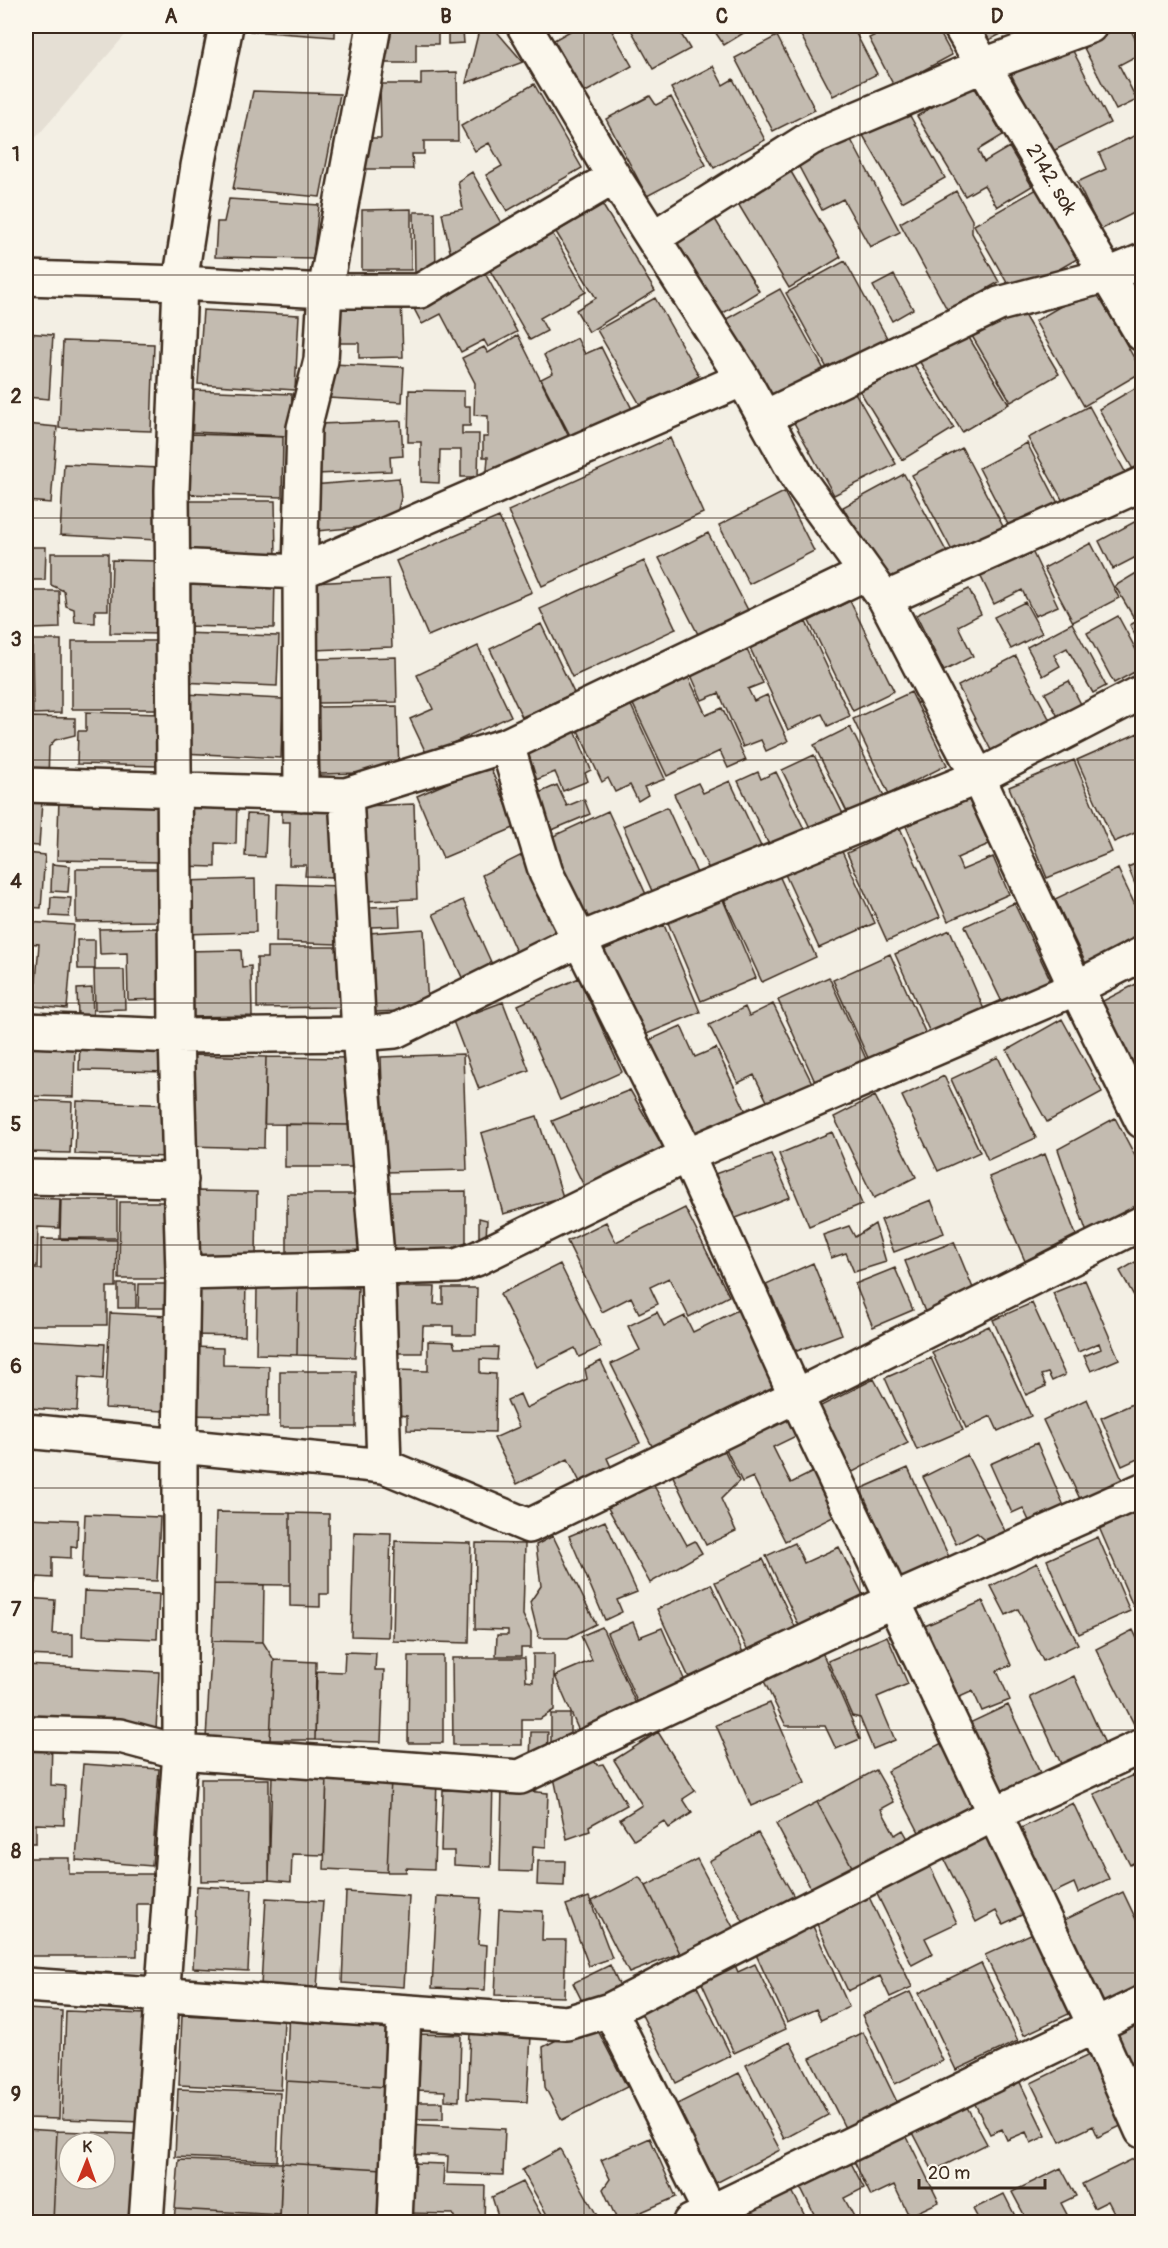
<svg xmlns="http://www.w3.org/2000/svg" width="1168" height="2248" viewBox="0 0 1168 2248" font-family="Pangolin,sans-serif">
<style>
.built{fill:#e5dfd4}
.building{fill:#c3bbb0;stroke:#3b2a1e;stroke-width:1.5;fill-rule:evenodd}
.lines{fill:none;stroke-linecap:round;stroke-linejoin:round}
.minor-casing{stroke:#3b2a1e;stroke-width:38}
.minor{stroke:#fbf7ec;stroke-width:33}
.grid{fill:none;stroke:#3b2a1e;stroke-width:1.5;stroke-opacity:0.55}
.labels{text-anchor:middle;stroke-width:4.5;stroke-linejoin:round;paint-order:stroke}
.street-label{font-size:20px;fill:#3b2a1e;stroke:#fbf7ec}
.neatline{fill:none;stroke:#3b2a1e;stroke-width:2}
.grid-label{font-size:20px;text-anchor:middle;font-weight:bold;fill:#3b2a1e}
</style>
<rect width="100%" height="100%" fill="#f3efe4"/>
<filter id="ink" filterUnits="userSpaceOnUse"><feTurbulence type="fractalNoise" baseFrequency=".0167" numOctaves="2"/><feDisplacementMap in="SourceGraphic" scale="12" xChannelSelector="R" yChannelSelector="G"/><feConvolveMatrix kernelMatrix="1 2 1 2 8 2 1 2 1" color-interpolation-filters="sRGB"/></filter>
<g filter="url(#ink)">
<path class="built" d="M26,26H133L26,149Z"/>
<path class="building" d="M250,26H335V37L250,31Z
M386,26H438V44H416V63H385Z
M448,26H474V31H463L464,43L448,44Z
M480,26H492L523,62L466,83Z
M579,26H609L632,66L584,93L554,40Z
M629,26H696L681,34L690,49L653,69Z
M711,26H755L724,45Z
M796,26H852L877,74L833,96Z
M894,26H936L952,55L894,86L869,38Z
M979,26H1017L987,41Z
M1121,26H1129L1142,53L1119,65L1137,100L1116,110L1083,46Z
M777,36L815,110L773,131L735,58Z
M1070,45L1110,123L1051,152L1011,74Z
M713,66L723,85L733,79L765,140L714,168L671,88Z
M457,72L458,141H424V154H412L413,169H366V138H381L380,84H421V73Z
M972,83L1003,135L978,150L984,162L1009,147L1032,186L997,207L984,185L965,196L917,116Z
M534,84L582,168L507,211L486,175L502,166L489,143L475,151L461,126Z
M253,91L340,94L320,197L233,189Z
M650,96L656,105L671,97L706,165L647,196L606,119Z
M905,107L945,178L902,202L861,132Z
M1142,132V209L1100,230L1077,182L1106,169L1099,153Z
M849,136L900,232L870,247L843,199L822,210L797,163Z
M790,170L841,257L789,288L737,202Z
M472,172L505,230L452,261L442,213L463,209L458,181Z
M1037,189L1077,259L1014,295L974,225Z
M956,191L972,220V233L999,282L948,311L900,223Z
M229,199L319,205L313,259L215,257L217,222H224Z
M602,204L655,291L589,332L576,310L596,298L556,232Z
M411,209V270H362V210Z
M414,212H435L436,276H415Z
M713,216L759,291L717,317L671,241Z
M547,224L586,292L540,318L547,331L530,340L484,260Z
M845,261L892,347L833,379L786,293Z
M480,264L517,332L488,347L484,340L461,352L441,314L422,324L410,301Z
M1142,268V300L1130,274Z
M894,275L913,309L892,321L873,286Z
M1094,287L1142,372L1084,406L1035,321Z
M780,289L828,377L768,410L721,322Z
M401,298L403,357L359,358V343H336L334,301Z
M655,298L699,376L642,408L597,330Z
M1017,303L1059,374L1011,402L969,331Z
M203,310L299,315L295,390L198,384Z
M962,326L1009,404L962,432L915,354Z
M26,333L53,335L49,399L26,397Z
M518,335L572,443L486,483L488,457H483V437H488V416L474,415L475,383L462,358L484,347L488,353Z
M577,338L585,354L601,347L635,415L575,445L541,379L553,373L544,355Z
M63,341L154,344L151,431L59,428Z
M910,358L954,428L902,460L858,388Z
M330,364L404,367L402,402L328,398Z
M1142,384V478L1139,480L1099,409Z
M853,389L896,464L834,495L792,419Z
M192,390L292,394L290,436L191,432Z
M409,390L464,391V406H470V426H462V434H479L478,477H461V450H440L439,483L421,482V442H408Z
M1089,406L1129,479L1069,512L1028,438Z
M401,421L403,456L390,457L391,471L316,474L318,424Z
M26,424L57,427L51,503L26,501Z
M190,434L283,437L282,497L187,494Z
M670,438L703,513L542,586L508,511Z
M1027,443L1063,513L1015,538L979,468Z
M962,448L1008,536L958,562L912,475Z
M64,464L160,468L157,540L60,535Z
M904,474L951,560L889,593L843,507Z
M399,478L401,498L394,524L317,531L312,485Z
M784,492L814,551L749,584L719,525Z
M184,501H275L276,557L185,558Z
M499,517L532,592L428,636L396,561Z
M1138,520L1142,528V568L1136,557L1113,569L1099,541Z
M708,533L750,614L701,640L659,558Z
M1091,543L1119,598L1073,622L1044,568Z
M26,547H46L45,580H26Z
M1032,551L1058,606L1035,616L1022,590L994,604L980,575Z
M51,553H108V610H95V623L75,622L74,609L66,606L64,591L51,585Z
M112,560L161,561L159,634L110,633Z
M644,561L676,629L572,677L540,609Z
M1138,572L1142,580V614L1134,618L1115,586Z
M180,574L275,576L274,628L179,626Z
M389,579L392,647L313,650L311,583Z
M969,589L981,614L958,626L973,656L944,671L916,615Z
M32,591H59L60,628L33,629Z
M850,601L894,691L853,711L809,621Z
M1025,602L1042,633L1011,649L994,617Z
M1118,616L1142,661V668L1114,683L1087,633Z
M1142,618V649L1130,625Z
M806,622L850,716L828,726L822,714L788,730L750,648Z
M1072,623L1106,686L1093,693L1067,648L1054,655L1060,666L1043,676L1027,647Z
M541,624L574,693L522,717L490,649Z
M180,633L279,636L277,686L179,682Z
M26,637H29V703L26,700Z
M32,640H61V713L33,714Z
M72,641H161V709H72Z
M478,646L511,716L427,755L410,719L433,709L417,675Z
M747,650L763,683L748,689L754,701L767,695L788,741L766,751L761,740L743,747L719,693L702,700L691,675Z
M1016,656L1053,726L994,756L958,686Z
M396,657L397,702L317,703L316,659Z
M687,674L706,715L722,708L746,760L728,768L720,751L667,776L631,700Z
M1069,681L1084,710L1061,722L1045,693Z
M911,692L947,765L889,794L853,719Z
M185,694L283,699L281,758L182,753Z
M629,701L665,779L644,787L648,795L638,801L630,785L615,792L608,778L602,782L576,726Z
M397,706L399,772L320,774L318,707Z
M86,712L160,714L159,766L77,764L78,731H86Z
M27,717L75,718V735L55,740L49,747L48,780H26Z
M850,727L887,802L851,820L814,745Z
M574,728L591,770L585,773L588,781L563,791L555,772L524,785L511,754Z
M1138,733L1142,743V830L1114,842L1077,760Z
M814,755L846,820L814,836L782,770Z
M1074,760L1112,852L1047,878L1009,787Z
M489,765L516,827L443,858L417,796Z
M758,772L761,779L776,772L808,837L773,853L738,781Z
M730,781L765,855L713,878L674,794L698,783L703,793Z
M557,785L567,806L584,799L590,814L545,833L530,797Z
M968,797L989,844L957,858L962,870L993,857L1009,894L948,921L905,824Z
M59,799L161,801L160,862L57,860Z
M26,800L42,801L39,846L26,845Z
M183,800L237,801L236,844L215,843V867L182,866Z
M282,804L335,806L334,877L305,876L306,865H289L290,822H282Z
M414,804L417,899L363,901L361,806Z
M667,807L700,880L656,900L623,826Z
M608,811L649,901L590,928L549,838Z
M247,814L267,815L265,857L245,856Z
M900,828L940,917L887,941L847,853Z
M839,845L875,923L819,948L783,870Z
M26,853L45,855L41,908L26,907Z
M524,854L561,932L517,954L482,875Z
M1142,861V901L1128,867Z
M52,864L70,866L68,892L51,891Z
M76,869H162V921L76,922Z
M1118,869L1142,920V945L1089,970L1055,899Z
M778,873L816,957L762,982L723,897Z
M255,879L256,932L184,934L182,881Z
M277,884L339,886L337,944L276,942Z
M721,895L756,978L701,1001L666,918Z
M51,897L71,898L69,917L50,916Z
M463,900L496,973L466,986L433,914Z
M1014,903L1053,985L1005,1008L965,926Z
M399,906L400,926L370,927L369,907Z
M27,922L74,925L67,1009L34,1006L39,944L26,943Z
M664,925L700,1012L637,1038L601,951Z
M159,928L161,999L128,1000L127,953L100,954L99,929Z
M424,929L428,1010L374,1012L369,933Z
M950,930L986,1014L932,1037L895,954Z
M77,940H95V969H78Z
M26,945L31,946L26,1011Z
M267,947H342V1007L257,1008V958H267Z
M241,950L242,967L251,966L252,1016L185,1017L184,951Z
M890,954L930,1043L873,1069L833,980Z
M94,970H124L125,1009L95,1010Z
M829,977L867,1061L816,1084L778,1000Z
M579,978L622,1072L560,1100L518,1005Z
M1142,981V1070L1138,1072L1101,1002Z
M92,988L93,1017H78L77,989Z
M503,1002L529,1070L479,1089L453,1021Z
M773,1004L814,1087L771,1109L754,1075L738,1083L709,1025L745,1007L749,1016Z
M1062,1019L1102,1092L1047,1122L1007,1050Z
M681,1026L695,1057L716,1048L749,1118L690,1145L643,1043Z
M26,1035L75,1036L74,1097L26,1096Z
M80,1039L170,1042L169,1072L79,1070Z
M463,1054L467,1170L385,1172L381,1057Z
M191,1055L266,1057L264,1148L188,1146Z
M266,1057L353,1058L352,1125L264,1124Z
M998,1057L1036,1138L988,1160L951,1079Z
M944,1076L980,1152L938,1171L902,1096Z
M630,1090L666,1152L585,1188L552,1121Z
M875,1096L916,1177L874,1198L834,1117Z
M26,1100L72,1102L70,1153L26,1152Z
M77,1101L171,1105L169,1157L75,1154Z
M537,1116L563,1197L503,1214L481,1133Z
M1115,1118L1142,1169V1206L1088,1236L1058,1149Z
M285,1124L352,1125V1167H285Z
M832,1132L862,1204L809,1226L779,1154Z
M771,1154L790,1197L731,1220L712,1175Z
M1045,1154L1076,1235L1025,1261L989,1177Z
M195,1191L257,1192L256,1258L194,1257Z
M466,1191V1252H386V1192Z
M287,1194H359L360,1254H287Z
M26,1198L60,1199L59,1228L38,1227L37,1267H26Z
M61,1200H117V1238H60Z
M931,1200L944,1233L894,1252L881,1220Z
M120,1202H169L168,1279H119Z
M685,1208L729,1296L689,1317L669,1278L650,1287L658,1304L639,1313L631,1297L602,1312L567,1241L606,1222L616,1242Z
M479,1218L487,1220L486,1239H479Z
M875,1224L886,1262L854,1272L846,1253L831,1258L823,1235L849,1226L855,1237Z
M41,1239L117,1240L116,1287H107V1325H26V1269H41Z
M954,1242L975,1293L925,1312L905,1261Z
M1142,1258V1310L1120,1271Z
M813,1263L842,1334L797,1351L766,1284Z
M560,1264L601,1347L579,1357L575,1348L537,1367L500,1294Z
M895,1268L913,1310L873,1327L855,1284Z
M192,1278L246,1279L245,1336L190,1335Z
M1085,1280L1119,1359L1091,1371L1084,1356L1101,1349L1099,1343L1078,1352L1053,1293Z
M118,1284H136V1308H118Z
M139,1284H172V1308H138Z
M257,1286L298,1287L297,1355L256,1354Z
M298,1287L358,1288L355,1357L297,1355Z
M394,1287H435L434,1304H443V1288H477L476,1335H453V1326H423L422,1353H394Z
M1032,1303L1065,1375L1052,1381L1048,1373L1041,1375L1046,1386L1026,1395L993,1320Z
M738,1310L777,1389L654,1450L611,1364L640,1350L628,1326L657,1312L664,1326L685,1316L693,1332Z
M110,1313L168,1316L163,1411L105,1408Z
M989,1326L1031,1416L998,1431L991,1416L966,1428L932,1352Z
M26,1340L105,1344L103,1379L79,1377L77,1411L26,1408Z
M428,1341L453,1342L455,1348L498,1347L497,1360L480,1359V1373L496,1374L495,1432L407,1430V1416L398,1415L397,1370L428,1371Z
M192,1347L223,1348V1365L269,1366L268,1417L189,1415Z
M931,1358L963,1430L917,1450L885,1378Z
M601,1361L640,1443L607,1458L611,1467L580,1482L568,1459L517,1484L494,1438L519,1427L507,1400L520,1394L526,1408L587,1379L585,1369Z
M280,1371H356V1427H280Z
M874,1379L908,1443L849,1474L819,1407Z
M1087,1399L1123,1482L1080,1499L1043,1420Z
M1142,1400V1457L1122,1466L1101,1418Z
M787,1419L796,1436L773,1447L791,1483L813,1472L835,1516L785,1541L753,1477L742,1482L726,1449Z
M1037,1443L1067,1513L1032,1527L1023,1508L1012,1513L990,1464Z
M722,1445L739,1481L721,1499L736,1531L706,1545L670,1470Z
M967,1455L1008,1537L991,1545L977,1533L956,1544L923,1477Z
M908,1468L949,1557L897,1581L856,1491Z
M653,1484L687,1545L695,1541L702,1553L650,1583L608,1508Z
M1142,1509V1602L1133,1606L1098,1525L1133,1510Z
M216,1512L290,1513V1585L214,1584Z
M290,1513L329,1514V1594H320V1607L290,1606Z
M85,1514L160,1517L157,1581L82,1578Z
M26,1518L78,1520L77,1547L71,1546V1558L52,1557V1578L37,1577L36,1583H26Z
M605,1521L637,1592L617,1600L622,1612L605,1620L569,1536Z
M354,1532L391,1533L388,1637L351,1636Z
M553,1536L596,1624L568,1638H539L530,1602L541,1586L536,1545Z
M1098,1537L1130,1611L1079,1634L1047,1560Z
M395,1541L471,1543L469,1643L393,1641Z
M476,1543L525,1544L523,1615L531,1632V1648H521V1656H496L497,1635H508V1630L475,1629Z
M795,1543L804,1563L839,1547L867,1603L803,1634L766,1556Z
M763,1559L800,1637L752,1659L715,1582Z
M1037,1563L1078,1644L1043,1661L1018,1609L1006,1615L991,1586Z
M214,1584L264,1585L263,1642L212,1641Z
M711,1584L747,1661L693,1686L657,1609Z
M84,1591L159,1594L157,1639L82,1636Z
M26,1598L55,1600L53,1634H73V1657L26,1655Z
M983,1601L1011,1665L997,1671L1010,1700L982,1711L973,1691L951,1701L920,1628Z
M633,1622L639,1637L662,1628L687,1686L639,1706L607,1633Z
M602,1627L640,1713L582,1738L555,1676L592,1660L581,1636Z
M1133,1630L1142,1649V1734L1140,1736L1096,1649Z
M887,1636L908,1684L877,1697L895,1740L873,1749L860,1718L852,1716L828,1661Z
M212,1641L263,1642L274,1660L270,1740L206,1738Z
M345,1652L376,1653L375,1670H384L381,1742L315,1740L317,1671L344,1672Z
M822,1652L860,1739L836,1749L825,1726H786L763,1679Z
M533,1654H554V1710L540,1719H522V1745H453L452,1658H525L526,1681L533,1682Z
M409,1656H443V1743H408Z
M274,1660L316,1662L315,1740H270Z
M26,1665L159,1672L156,1730L26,1724Z
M1074,1676L1107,1748L1063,1768L1030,1697Z
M770,1703L805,1783L751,1806L716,1725Z
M1008,1705L1041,1775L997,1796L963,1726Z
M551,1714H570V1745L551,1746Z
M531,1732H548L547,1760H530Z
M658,1732L695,1791L683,1799L692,1813L669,1828L664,1821L634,1840L620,1819L642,1805L614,1760Z
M26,1737L52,1738L51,1785L65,1786L64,1825L36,1824V1843H26Z
M946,1741L978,1804L920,1834L887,1771Z
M587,1752L597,1765L603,1764L627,1805L589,1826L590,1831L567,1839L552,1768Z
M83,1764L159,1769L152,1866L76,1860Z
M876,1770L894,1802L881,1809L895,1835L903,1830L911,1844L856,1874L817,1802Z
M272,1774L327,1776L324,1855L292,1854L291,1882L269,1880Z
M1133,1775L1142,1794V1858L1130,1865L1094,1794Z
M327,1776L391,1778L387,1872L324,1869Z
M391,1778L437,1780L434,1869L406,1868V1872H387Z
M201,1779H269V1880L201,1881Z
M455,1780H493L491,1867L454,1865V1851H441L443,1790H455Z
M502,1789L548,1793L546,1847L533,1846L532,1872L500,1871Z
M817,1802L856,1874L815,1896L776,1824Z
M1073,1803L1109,1879L1078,1893L1074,1883L1051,1894L1021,1828Z
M988,1827L1030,1911L1003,1924L996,1911L976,1922L940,1851Z
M758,1833L797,1902L748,1930L709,1861Z
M26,1858H69V1874H153V1904H137V1956H26Z
M926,1858L957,1923L925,1938L933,1954L912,1965L872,1884Z
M697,1859L735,1931L683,1959L646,1886Z
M538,1861H565L564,1886L537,1885Z
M639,1877L646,1886L680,1953L629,1973L592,1901Z
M197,1886L252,1889L248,1971L193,1968Z
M1142,1886V1908L1135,1889Z
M346,1892L409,1896L404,1987L342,1983Z
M1123,1892L1142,1932V1986L1100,2007L1060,1922Z
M437,1896L481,1898L478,1944L487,1945L485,1990L432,1988Z
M589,1897L612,1958L589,1966L566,1905Z
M869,1897L912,1987L890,1997L880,1976L848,1991L816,1922Z
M266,1898L323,1901L317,1988L261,1985Z
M499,1909L543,1911L542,1940H566L564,1997L495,1995Z
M812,1924L849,2007L821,2020L816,2009L787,2022L754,1950Z
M1035,1932L1073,2012L1024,2035L985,1955Z
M981,1963L1018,2041L956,2070L919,1993Z
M755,1964L786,2029L734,2053L701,1981L735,1965L738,1972Z
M610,1965L621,1988L584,2005L573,1983Z
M691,1974L731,2056L676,2083L635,2001Z
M910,1992L943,2061L895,2084L862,2015Z
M26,2009L62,2011L59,2119L26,2118Z
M289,2009L389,2014L385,2087L286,2081Z
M66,2011L146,2014L142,2122L62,2119Z
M182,2015L284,2020L281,2090L179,2085Z
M1142,2019V2103L1110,2035Z
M593,2021L627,2087L562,2120L545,2087L543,2047Z
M863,2032L897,2102L845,2128L810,2058Z
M470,2033L531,2036L527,2102L467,2099Z
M415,2034L461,2035L459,2101L445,2100V2091L414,2090Z
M790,2042L828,2115L784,2139L746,2065Z
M1091,2054L1125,2124L1098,2137L1093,2126L1060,2142L1031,2083Z
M1014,2070L1046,2136L1031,2143L1026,2132L1007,2140L1002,2129L990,2134L969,2092Z
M739,2073L780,2150L716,2183L675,2105Z
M286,2081L385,2087L383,2169L282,2163Z
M178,2089L280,2093L277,2161L175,2157Z
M961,2096L987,2144L933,2171L909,2125Z
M406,2102H443V2119H406Z
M406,2124L505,2129L503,2175L447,2173L448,2156L405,2154Z
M902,2127L939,2202L909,2216L894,2185L871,2196L850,2153Z
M26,2129L57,2131L53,2222H26Z
M57,2131L135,2134L131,2222H53ZM69,2143H105V2179H69Z
M650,2138L676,2197L618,2222L603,2189L610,2179L601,2160Z
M560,2149L600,2221L597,2222H551L522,2170Z
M1137,2157L1142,2168V2222H1119L1108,2201L1094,2208L1082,2184Z
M831,2158L837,2170L851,2163L864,2188L844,2198L857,2222H818L795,2176Z
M179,2160L282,2163L280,2215L175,2209Z
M282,2163L383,2169L380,2222H280Z
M414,2163L444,2164L443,2185L485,2186L484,2222H456L453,2214L402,2213L403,2173L414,2174Z
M1061,2168L1076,2196L1061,2203L1071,2222H1028L1012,2192Z
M786,2179L808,2222H731L724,2209Z
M523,2182L545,2222H500L492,2197Z
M1004,2194L1018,2222H980L973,2209Z
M175,2209L280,2215V2222H174Z
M1108,2213L1113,2222H1091Z
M401,2219L449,2220V2222H401Z"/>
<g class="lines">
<defs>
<path id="minor" d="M524,26L614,177L743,379L798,478L885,599L978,777L1076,988L1142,1121
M960,26L1142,334
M653,238L811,138L984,65L1090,26
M26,278L180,283L325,291H420L614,177
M765,417L999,304L1108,275L1142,261
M173,566L300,572L743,379
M885,599L1142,484
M507,745L546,873L687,1155L796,1396L1095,2026L1142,2131
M26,785L346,795L507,745L866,573
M301,794L300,572L304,428L321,360L325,291L374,26
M346,795L359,1034L378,1269L384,1466
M26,1030L176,1036L359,1034L395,1031L579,940L978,777L1142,692
M26,1177L181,1180
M183,1273L456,1266L476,1259L687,1155L1076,988L1142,954
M26,1431L384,1466L529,1526L796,1396L1142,1223
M26,1733L120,1736L180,1752L520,1777L892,1601L1142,1490
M26,1985L567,2023L610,2010L994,1814L1142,1746
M610,2010L715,2222
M146,2222L180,1752V1445L183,1273L176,1036L172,490L180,283L198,166L226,26
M395,2222L404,2013
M690,2222L1142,2003"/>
</defs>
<use href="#minor" class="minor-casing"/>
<use href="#minor" class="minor"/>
</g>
</g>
<path class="grid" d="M308,26V2222M584,26V2222M860,26V2222M26,275H1142M26,518H1142M26,760H1142M26,1003H1142M26,1245H1142M26,1488H1142M26,1730H1142M26,1973H1142"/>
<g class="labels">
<g class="street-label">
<text transform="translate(1052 179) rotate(59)" y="7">2142. sok</text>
</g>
</g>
<rect width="1168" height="2248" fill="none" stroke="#fbf7ec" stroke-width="66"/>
<g transform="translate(87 2161) rotate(1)"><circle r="28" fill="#fbf7ec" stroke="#aea59a" stroke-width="1.5"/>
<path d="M0-4.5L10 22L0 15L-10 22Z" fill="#c8321e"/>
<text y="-9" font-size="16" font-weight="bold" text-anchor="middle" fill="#3b2a1e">K</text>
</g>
<path d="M919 2179v9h126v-9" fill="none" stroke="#3b2a1e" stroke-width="3"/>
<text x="928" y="2179" font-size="18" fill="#3b2a1e" stroke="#fbf7ec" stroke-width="4.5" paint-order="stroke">20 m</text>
<rect x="33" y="33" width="1102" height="2182" class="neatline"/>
<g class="grid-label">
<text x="171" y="23">A</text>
<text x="446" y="23">B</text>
<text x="722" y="23">C</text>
<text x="997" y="23">D</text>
<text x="16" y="161">1</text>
<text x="16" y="403">2</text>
<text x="16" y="646">3</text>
<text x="16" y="888">4</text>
<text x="16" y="1131">5</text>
<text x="16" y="1373">6</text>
<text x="16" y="1616">7</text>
<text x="16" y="1858">8</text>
<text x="16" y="2101">9</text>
</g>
</svg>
